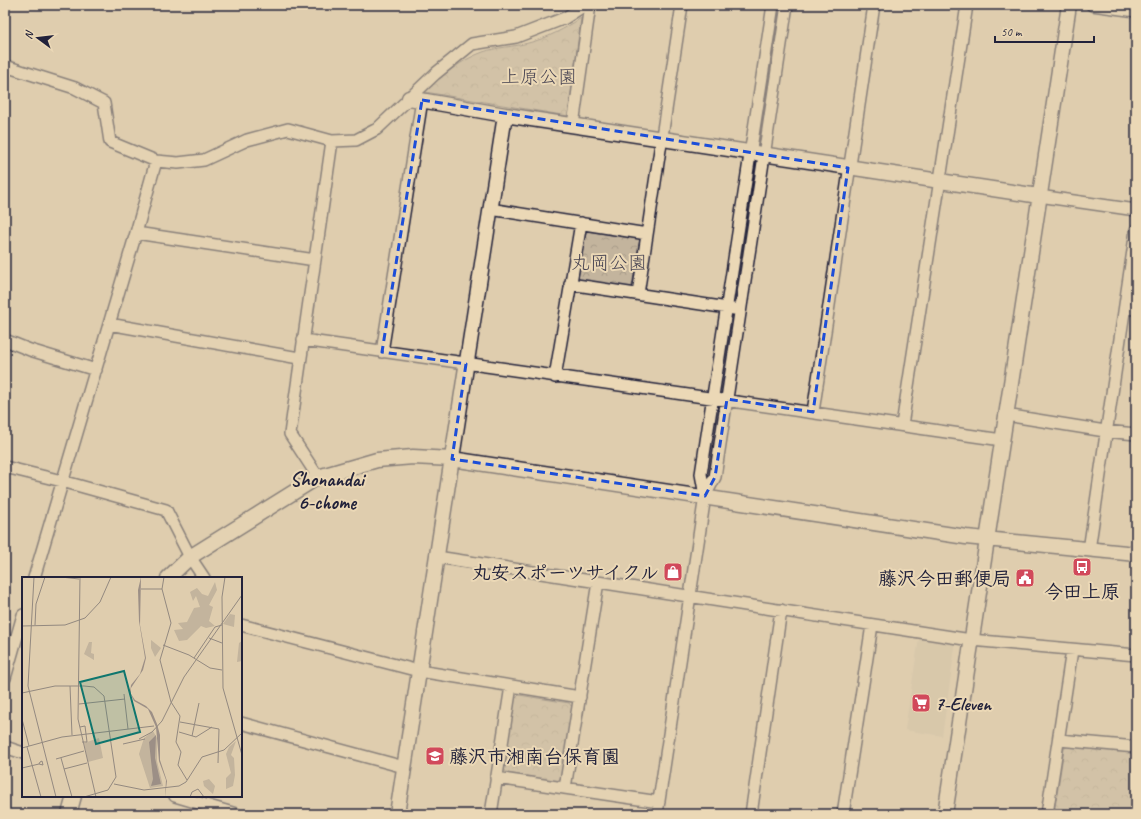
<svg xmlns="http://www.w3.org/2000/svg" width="1141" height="819" viewBox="0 0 1141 819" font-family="Caveat,'Klee One',sans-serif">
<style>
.built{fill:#d0c0a5}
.park{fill:url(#park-crowns);stroke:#726b6c}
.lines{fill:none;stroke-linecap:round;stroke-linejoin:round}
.minor-casing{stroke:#22223b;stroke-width:14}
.tertiary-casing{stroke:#22223b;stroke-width:17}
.minor{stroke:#ebd8b6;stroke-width:11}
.tertiary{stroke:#ebd8b6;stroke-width:14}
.marked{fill:none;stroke:#1d4ed8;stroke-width:3;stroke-dasharray:8 5;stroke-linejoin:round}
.labels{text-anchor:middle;stroke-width:4;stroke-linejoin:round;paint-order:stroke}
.park-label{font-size:19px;fill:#4a4654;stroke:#ebd8b6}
.poi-label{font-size:19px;font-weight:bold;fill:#22223b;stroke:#ebd8b6;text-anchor:end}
.neighbourhood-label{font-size:20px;font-weight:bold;fill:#22223b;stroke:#ebd8b6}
.inset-road{fill:none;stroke:#938980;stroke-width:1}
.view{fill:#0f766e;fill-opacity:0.15;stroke:#0f766e;stroke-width:2}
.inset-edge{fill:none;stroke:#22223b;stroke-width:2}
</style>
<defs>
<pattern id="park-crowns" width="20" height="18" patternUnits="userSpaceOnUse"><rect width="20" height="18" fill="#c3b49d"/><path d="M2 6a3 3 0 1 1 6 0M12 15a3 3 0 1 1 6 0" fill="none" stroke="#a79a88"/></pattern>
</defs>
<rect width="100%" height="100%" fill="#dfcdae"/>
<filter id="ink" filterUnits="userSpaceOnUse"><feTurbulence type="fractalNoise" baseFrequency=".025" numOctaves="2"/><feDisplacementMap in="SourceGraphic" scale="8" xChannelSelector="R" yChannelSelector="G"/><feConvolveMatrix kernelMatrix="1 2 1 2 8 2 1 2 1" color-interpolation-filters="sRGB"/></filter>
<g filter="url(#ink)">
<path class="built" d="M919,638L952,642L955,647L942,736L905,730Z"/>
<path class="park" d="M581,18L568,116L425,92C441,76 461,60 483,52C497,47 514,47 528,43C546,39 566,28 581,18Z
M586,231L640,239L631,292L577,284Z
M519,695L569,703L572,707L562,777L557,781L507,773L504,769L515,699Z
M1069,745L1136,750V814H1054L1064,749Z"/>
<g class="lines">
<defs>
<path id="minor" d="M1092,5L1136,11
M5,66L75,88L104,103L110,142L156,161L178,163L204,160L247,140L288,129L332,141L356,140L377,129L435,74L472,44L516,37L565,18L585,5
M573,125L590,5
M1039,196L1136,210
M490,209L647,234
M136,233L315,260
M570,284L734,309
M638,294L682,5
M1125,308L1136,309
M109,324L299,358
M5,340L30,350L96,370
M303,340C536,374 769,405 1002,440
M382,352L422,100
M555,377L581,223
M813,412L874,5
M1006,415L1105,431L1136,434
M902,425L967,5
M5,467L62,481L166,510L190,557L204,578
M318,477L290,434L332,141
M705,496L715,477L787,5
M1089,550L1136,230
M437,557L971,640L1136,655
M34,578L136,233L156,161
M241,625L419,671L580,697
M5,678L23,615
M241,723L404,767
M1059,740L1136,747
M5,747L23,753
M496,778L659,802
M565,788L598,582
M175,796L236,814
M491,814L511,686
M657,814L705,496L701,474L773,5
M751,814L781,610
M843,814L872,625
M1047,814L1072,650"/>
<path id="tertiary" d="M409,98L505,115L1039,196
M168,578L190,557L318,477L377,460L413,457L452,459L966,537L1136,554
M69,814L74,796
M397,814L505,115
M945,814L1069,5"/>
</defs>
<use href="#minor" class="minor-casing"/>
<use href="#tertiary" class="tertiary-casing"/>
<use href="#minor" class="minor"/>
<use href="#tertiary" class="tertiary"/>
</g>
</g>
<path d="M0 0H1141V819H0ZM422,100L848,168L813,412L727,399L715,477L705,496L452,459L466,364L382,352Z" fill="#dfcdae" fill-opacity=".55" fill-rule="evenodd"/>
<path class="marked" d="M422,100L848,168L813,412L727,399L715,477L705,496L452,459L466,364L382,352Z"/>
<defs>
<symbol id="bus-square" viewBox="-11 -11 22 22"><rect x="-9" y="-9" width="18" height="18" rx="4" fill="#d1495b" stroke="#ebd8b6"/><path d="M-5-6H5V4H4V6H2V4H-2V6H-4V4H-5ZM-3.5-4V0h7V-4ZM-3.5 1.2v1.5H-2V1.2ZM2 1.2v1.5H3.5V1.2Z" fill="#fff"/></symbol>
<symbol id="shop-square" viewBox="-11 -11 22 22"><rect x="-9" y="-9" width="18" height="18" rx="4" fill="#d1495b" stroke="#ebd8b6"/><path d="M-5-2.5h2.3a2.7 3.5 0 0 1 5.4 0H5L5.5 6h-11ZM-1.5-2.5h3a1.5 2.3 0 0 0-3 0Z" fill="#fff"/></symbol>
<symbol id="civic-square" viewBox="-11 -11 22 22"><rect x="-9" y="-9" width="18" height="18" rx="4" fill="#d1495b" stroke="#ebd8b6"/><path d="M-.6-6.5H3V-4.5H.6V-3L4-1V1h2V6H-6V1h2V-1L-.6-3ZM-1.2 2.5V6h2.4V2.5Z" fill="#fff"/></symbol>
<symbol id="supermarket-square" viewBox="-11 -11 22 22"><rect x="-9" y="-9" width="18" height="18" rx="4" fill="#d1495b" stroke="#ebd8b6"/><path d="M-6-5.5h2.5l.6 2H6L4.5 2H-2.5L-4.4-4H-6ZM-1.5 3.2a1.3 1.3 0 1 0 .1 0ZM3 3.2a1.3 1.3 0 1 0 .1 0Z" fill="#fff"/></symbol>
<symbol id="school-square" viewBox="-11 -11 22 22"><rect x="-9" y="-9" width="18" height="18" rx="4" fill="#d1495b" stroke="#ebd8b6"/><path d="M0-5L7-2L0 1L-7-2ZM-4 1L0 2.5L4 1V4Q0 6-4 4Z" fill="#fff"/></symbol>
</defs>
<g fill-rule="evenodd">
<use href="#bus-square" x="1071" y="556" width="22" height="22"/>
<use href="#shop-square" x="662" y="561" width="22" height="22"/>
<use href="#civic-square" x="1014" y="567" width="22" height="22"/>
<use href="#supermarket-square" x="910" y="692" width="22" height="22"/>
<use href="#school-square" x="424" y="745" width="22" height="22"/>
</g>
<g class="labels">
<g class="park-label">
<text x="539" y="83">上原公園</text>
<text x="609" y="269">丸岡公園</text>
</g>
<g class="poi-label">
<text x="659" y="579">丸安スポーツサイクル</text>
<text x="1011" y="585">藤沢今田郵便局</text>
<text x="1082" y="598" text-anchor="middle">今田上原</text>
<text x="935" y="710" text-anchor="start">7-Eleven</text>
<text x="449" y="763" text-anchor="start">藤沢市湘南台保育園</text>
</g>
<g class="neighbourhood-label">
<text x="327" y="486">Shonandai<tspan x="327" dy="23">6-chome</tspan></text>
</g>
</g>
<g transform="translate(22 577)">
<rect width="220" height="220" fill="#dfcdae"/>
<path d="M208,37L213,38L212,50L201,47Z" fill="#c3b49d"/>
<path d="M193,5L195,13L187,28L191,30L187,44L193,49L184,51L179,49L165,63L157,64L152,53L161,52L156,46L165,45L172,31L178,30L174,19L171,24L168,15L175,11L180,17L186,19ZM129,63L139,71L133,80L129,71ZM220,64V84L215,85L217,66ZM67,65H70L69,76L72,77V83L62,77ZM214,164L209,178L212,181L213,198L211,209L204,212V201L209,196L204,177L207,170ZM187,202L193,209L191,217L182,209L181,204Z" fill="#c3b49d"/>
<path d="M131,154L135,161V184L141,209L128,211L117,177L122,161ZM77,161L81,181L66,185L62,166Z" fill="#c3b49d"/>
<path d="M119,0L118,48L124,81L121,93L109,111V117L113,123L124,129L130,135L135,147L138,158V183L145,204L143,220L144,203L137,184L134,150L126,132L112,124L108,116L109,108L118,97L123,81L117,44L116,13ZM134,158L133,181L139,207L129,209L131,202L127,165Z" fill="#9c8f86"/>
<path class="inset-road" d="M12,0L6,109L34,220M39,0L57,2M58,0L56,142L74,220M142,0L140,12L149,46L138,83L149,125L158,139L154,165L159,175L156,188L165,203M203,0L200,20L201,111L220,178M119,12H140M13,48L14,27L23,0M0,49L43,48L63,41L78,25L89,0M187,61L200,66M141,68L167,78L188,91L200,93M172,81L193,50L200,48M48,109L50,158M0,116L33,109H62L72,110L82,119L94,200L86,213L62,220M102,117L106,152M57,127L103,122M0,142L7,169M158,145L197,152L196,186M58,150L63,149L65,165H60M157,155L174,160L190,150M170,159L177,126M117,162L130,155L140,144L162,100L220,18M101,167L123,162M5,170L19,220M0,171L40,160L132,149M39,181L50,220M34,182L62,174M20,184L21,188L17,187L18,185ZM0,191L17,187M42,192L65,186M92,207L122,213L157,209L164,205L180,180L202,173L220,156M168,220L170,215L176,212L182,220"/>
<path class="view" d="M102,94L118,155L74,167L58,105Z"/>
<rect width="220" height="220" class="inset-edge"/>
</g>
<rect width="1141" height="819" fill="none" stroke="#ebd8b6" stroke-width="20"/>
<rect x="10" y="10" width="1121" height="799" fill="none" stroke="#22223b" stroke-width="1.5" filter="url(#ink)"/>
<g transform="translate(38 38) rotate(285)" stroke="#ebd8b6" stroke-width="3" paint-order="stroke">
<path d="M0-3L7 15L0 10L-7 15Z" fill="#22223b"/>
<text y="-6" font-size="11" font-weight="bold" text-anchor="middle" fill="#22223b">N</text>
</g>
<path d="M995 36v6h99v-6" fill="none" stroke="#22223b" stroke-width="2"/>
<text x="1001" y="36" font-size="12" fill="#22223b" stroke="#ebd8b6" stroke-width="3" paint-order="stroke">50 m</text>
</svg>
